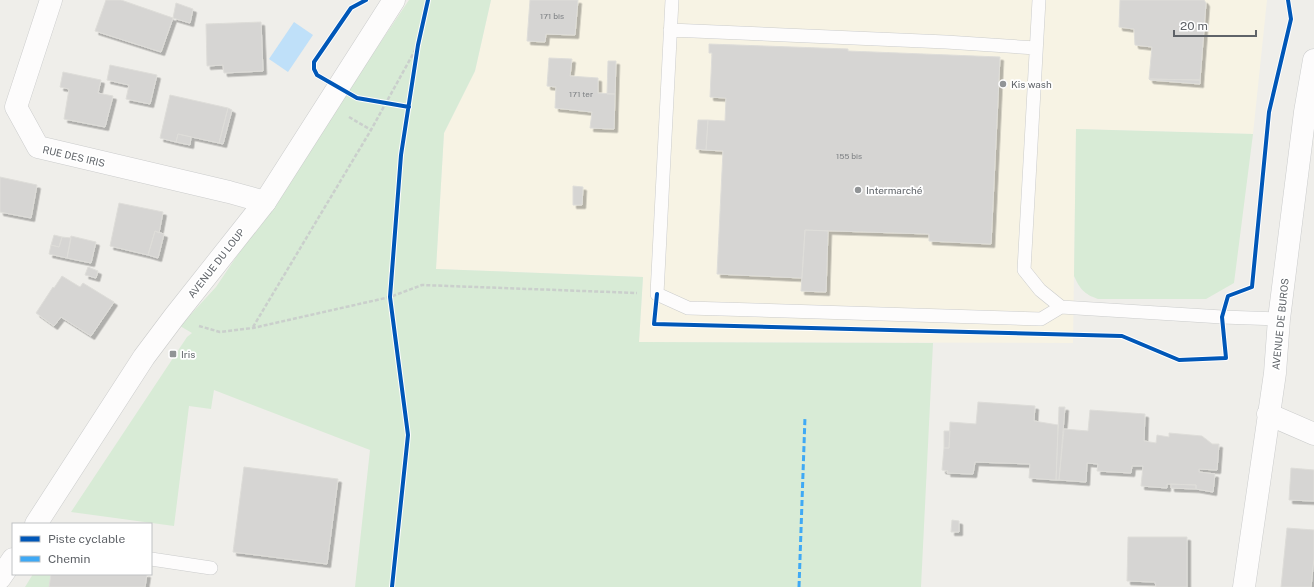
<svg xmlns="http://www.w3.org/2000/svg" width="1314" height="587" viewBox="0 0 1314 587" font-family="'Public Sans',sans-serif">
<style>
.commercial{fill:#f7f3e4}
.green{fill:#d8ebd6}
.water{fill:#bfe0f9}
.building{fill:#d6d5d3;stroke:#deddd9;filter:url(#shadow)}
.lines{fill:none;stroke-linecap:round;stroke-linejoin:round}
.service-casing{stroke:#cbcccc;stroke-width:14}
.minor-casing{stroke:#cbcccc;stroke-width:23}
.tertiary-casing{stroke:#cbcccc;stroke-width:23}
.path{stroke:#cacfcc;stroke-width:2.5;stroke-dasharray:4 2;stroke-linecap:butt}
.service{stroke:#fdfcfc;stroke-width:13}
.minor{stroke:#fdfcfc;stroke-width:22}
.tertiary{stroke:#fdfcfc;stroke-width:22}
.quiet{stroke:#3fa9f5;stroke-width:3;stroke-dasharray:6 3;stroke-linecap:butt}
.cycleway-casing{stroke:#fff;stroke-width:6}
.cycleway{stroke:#0057b8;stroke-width:4}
.poi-dot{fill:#919496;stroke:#fff;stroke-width:1.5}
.labels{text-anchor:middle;stroke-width:3.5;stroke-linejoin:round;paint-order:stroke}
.number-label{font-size:8px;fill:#7e8184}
.poi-label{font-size:10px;fill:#5f6368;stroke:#fff;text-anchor:start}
.street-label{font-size:10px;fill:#5f6368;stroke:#fff}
</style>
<defs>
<filter id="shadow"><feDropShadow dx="3.5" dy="3.5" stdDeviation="0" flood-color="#0004"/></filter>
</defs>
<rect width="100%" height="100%" fill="#efeeea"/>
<path class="commercial" d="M491,0H1267L1253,134L1076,129L1073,343L639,342L643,277L436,269L444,133L475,71Z"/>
<path class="green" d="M409,0H491L475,71L444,133L436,269L643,277L639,342L933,343L921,587H355L370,450L214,390L211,409L189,406L174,526L71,512L187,337L192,333L180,326L216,287Z
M1076,129L1253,134L1234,283L1206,299H1098C1084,294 1080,289 1074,276Z
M33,574H51L49,587H25Z"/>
<path class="water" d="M294,22L313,35L288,72L269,59Z"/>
<path class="building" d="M106,0H121L173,18L161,52L95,31Z
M530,0H578L575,35L546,34L545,42L527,41Z
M1120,0H1204L1206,3L1200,80L1149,79L1152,47L1135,45L1134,29L1119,27Z
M176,3L193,9L190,23L173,18Z
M261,22L263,71L224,73L223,65L207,66L206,24Z
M709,44L848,49V51L1000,57L991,244L929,241V234L805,230L802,278L717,274L723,151L706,150L708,120L725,121L726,98L710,97L712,53H709Z
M549,58L572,59L570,76L598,78V93L615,94L614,129L590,128L592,112L555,108L556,87L547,86Z
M608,61H616L615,94H607Z
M110,65L157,75L150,104L126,99L129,85L107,80Z
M63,72L101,80L98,93L113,96L105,127L64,119L69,89L60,87Z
M1149,79L1200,80V84L1150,80Z
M170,95L228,108L219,143L178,134L176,142L160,138Z
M228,108L232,110L223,144L219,143Z
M698,120H708L706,150L696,149Z
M178,134L191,137L190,145L176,142Z
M0,177L37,185L31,218L0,212Z
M573,186L583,187L582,205H573Z
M119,203L163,212L159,233L155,231L148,255L110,246Z
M805,230L828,231L826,292L801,291Z
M155,231L164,234L158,258L148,255Z
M54,235L62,237L59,247L51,245Z
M71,236L96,242L91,263L67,258Z
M62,237L71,238L67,258L49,254L51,245L59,247Z
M88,267L98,271L96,278L85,275Z
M62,276L80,287L83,283L114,302L91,336L61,317L54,326L36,313L53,287L54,288Z
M978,402L1035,406L1034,421L1058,425L1056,480L1029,478L1030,464L975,462L973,474L947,473L948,471L942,470L944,448H949L950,422L976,424Z
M1059,407H1065L1059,480H1056Z
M1090,410L1145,414L1144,441L1156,443L1157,435L1169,437V433L1202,436L1212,444H1219L1217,470L1199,469V472L1215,474L1213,492L1196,489V485L1167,484V488L1141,486L1143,466H1132L1131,473L1097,471L1098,464L1087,463L1086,482L1059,480L1064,429L1088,431Z
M944,431H950L949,448H944Z
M244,467L338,479L327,564L233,552Z
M1291,468L1314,470V501L1289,500Z
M1171,484L1196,485V489L1171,488Z
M952,520L959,521V532H951Z
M1287,528L1314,530V558L1311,587H1281Z
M1128,537H1187V587H1156L1155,582L1127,581Z
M51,574H147L145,587H49Z"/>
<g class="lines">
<defs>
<path id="service" d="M672,0L657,294L688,308L1041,319L1061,307
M1039,0L1024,270L1040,290L1061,307L1222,317L1279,319
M670,30L946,42L1036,48
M151,559L211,568"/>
<path id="minor" d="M51,0L16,107L38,147L229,192L265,202
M1268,414L1314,434
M1244,587L1275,373L1279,319L1305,112L1314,60"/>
<path id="tertiary" d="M36,524L144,357L174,317L265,202L394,0
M0,578L13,559"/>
</defs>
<use href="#service" class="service-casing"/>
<use href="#minor" class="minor-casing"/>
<use href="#tertiary" class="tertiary-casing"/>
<path class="path" d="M349,117L371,130
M199,326L220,332L253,328L390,297L422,285L637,293
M253,327L371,130L418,45"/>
<use href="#service" class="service"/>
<use href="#minor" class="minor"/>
<use href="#tertiary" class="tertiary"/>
<path class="quiet" d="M799,587L805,417"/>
<defs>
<path id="cycleway" d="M366,0L351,8L314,62V69L317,75L357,98L409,107
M657,294L654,324L1122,336L1179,360L1226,358L1222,317L1228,296L1252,287L1269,112L1291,19L1288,0
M392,587L408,435L390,297L401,155L418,45L428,0"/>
</defs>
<use href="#cycleway" class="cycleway-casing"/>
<use href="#cycleway" class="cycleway"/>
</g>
<g class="poi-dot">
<circle cx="1003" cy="84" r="4"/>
<circle cx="858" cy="190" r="4"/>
<rect x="169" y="350" width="8" height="8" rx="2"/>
</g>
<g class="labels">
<g class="number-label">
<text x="552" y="19">171 bis</text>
<text x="581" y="97">171 ter</text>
<text x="849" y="159">155 bis</text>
</g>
<g class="poi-label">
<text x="1011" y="88">Kis wash</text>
<text x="866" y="194">Intermarché</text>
<text x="181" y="358">Iris</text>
</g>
<g class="street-label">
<text transform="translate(74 156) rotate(13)" y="4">RUE DES IRIS</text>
<text transform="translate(216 263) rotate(-52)" y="4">AVENUE DU LOUP</text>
<text transform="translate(1280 324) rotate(-84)" y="4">AVENUE DE BUROS</text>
</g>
</g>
<rect x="12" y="523" width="140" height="52" fill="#ffffff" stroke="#bfc1c3"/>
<rect x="20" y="536" width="20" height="6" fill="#0057b8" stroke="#bfc1c3"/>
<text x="48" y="543" font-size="12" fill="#5f6368">Piste cyclable</text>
<rect x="20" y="556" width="20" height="6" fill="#3fa9f5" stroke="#bfc1c3"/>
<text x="48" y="563" font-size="12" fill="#5f6368">Chemin</text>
<path d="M1174 30v6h82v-6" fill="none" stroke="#5f6368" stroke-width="2"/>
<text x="1180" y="30" font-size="12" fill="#5f6368" stroke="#ffffff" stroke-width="3" paint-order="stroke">20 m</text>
</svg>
